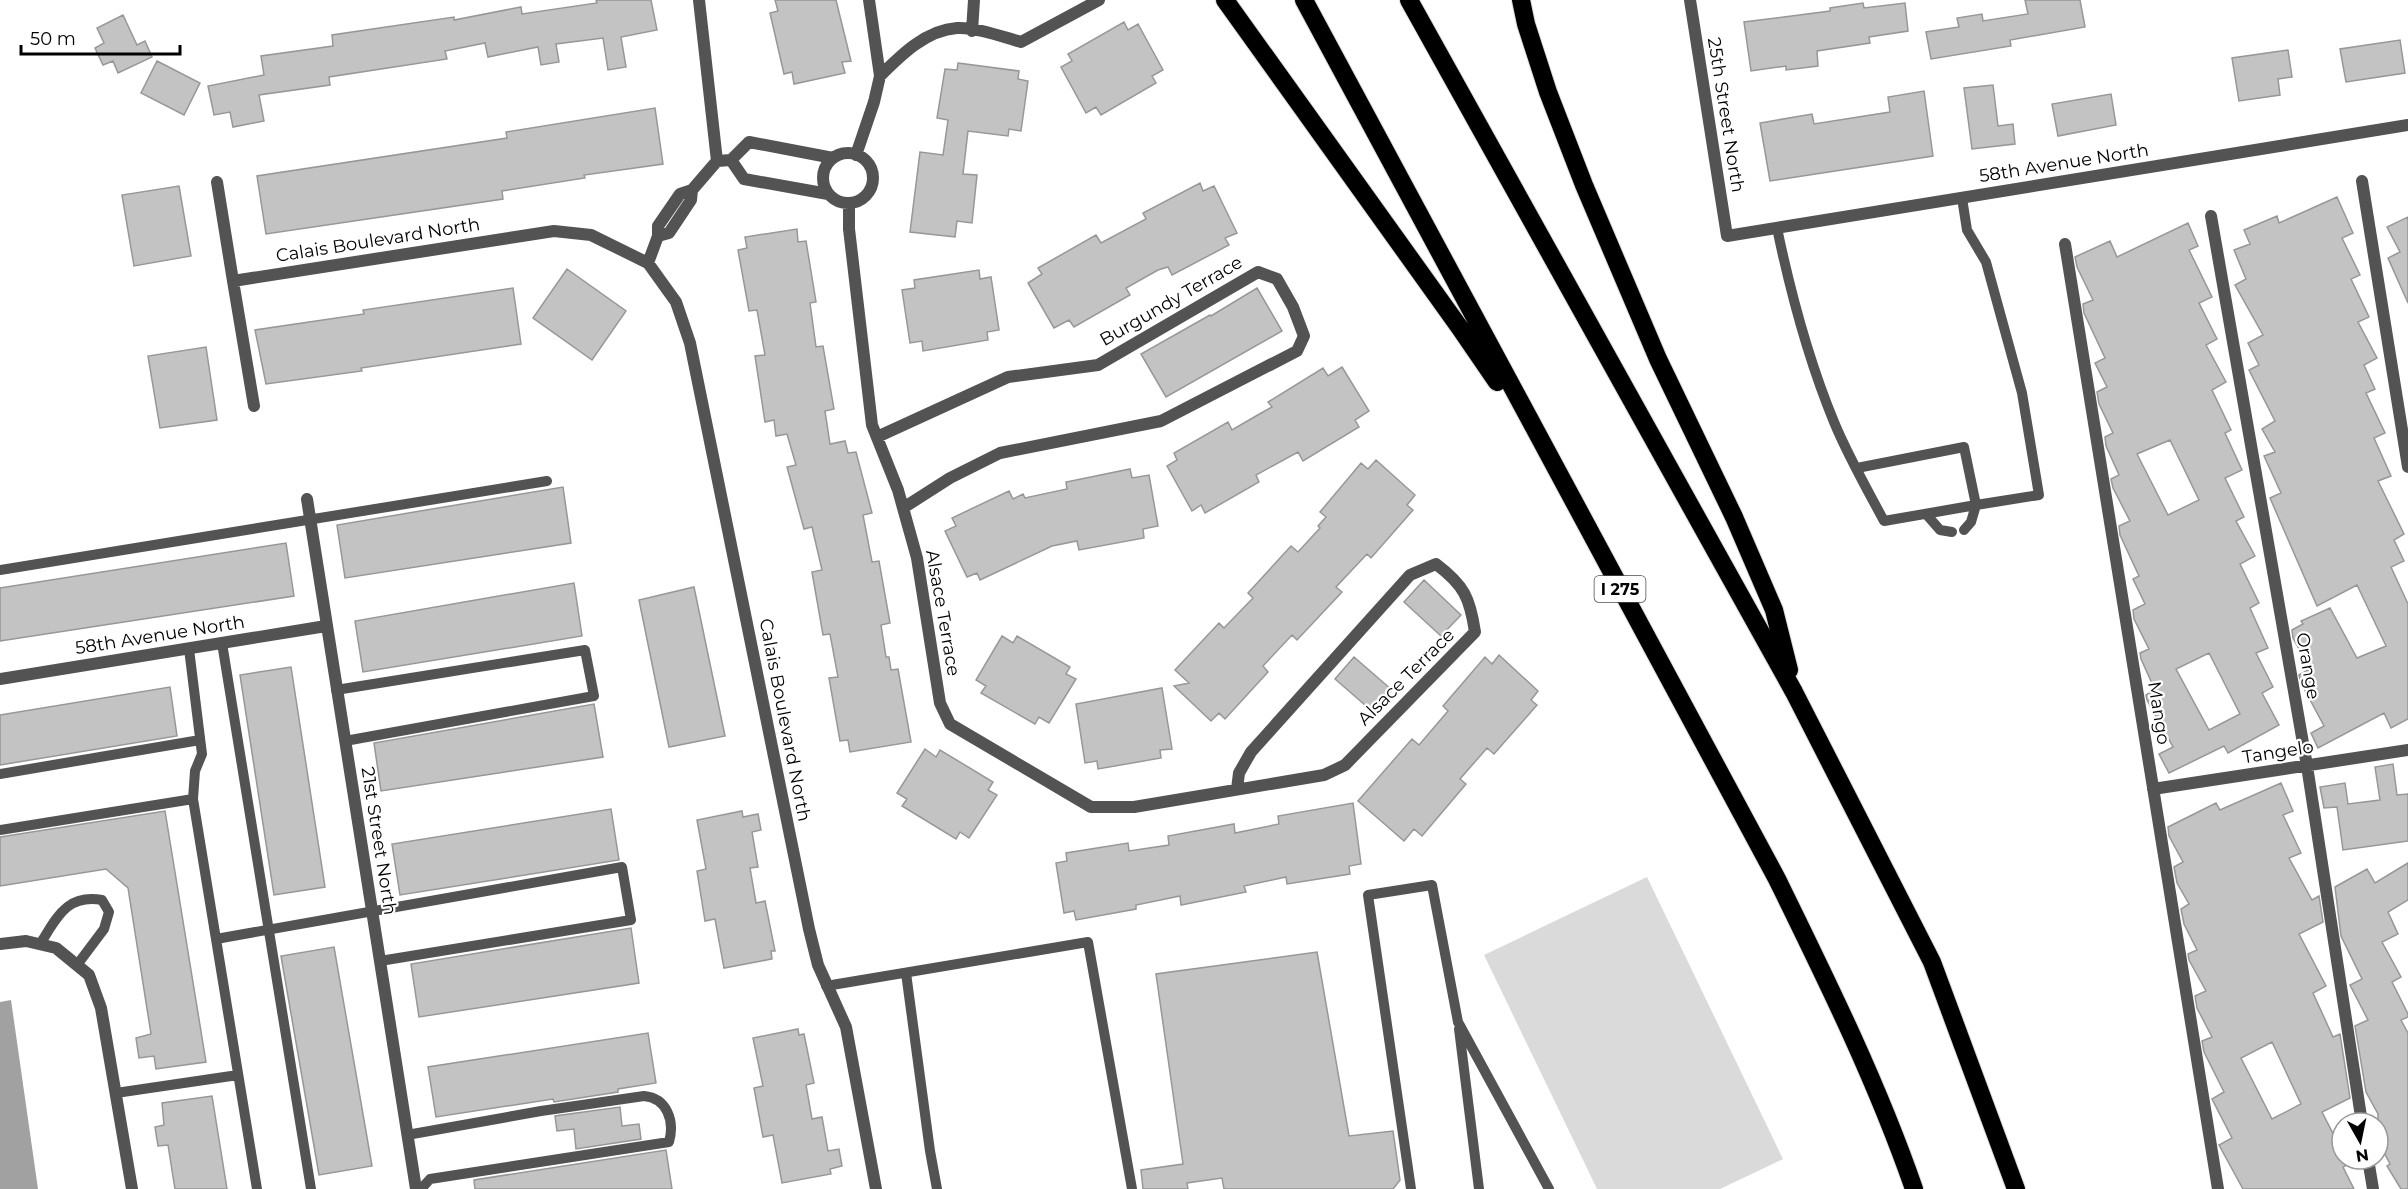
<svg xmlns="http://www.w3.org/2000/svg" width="2408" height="1189" viewBox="0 0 2408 1189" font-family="Montserrat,sans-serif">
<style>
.green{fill:#dadada}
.water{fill:#a1a1a1}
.building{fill:#c3c3c3;stroke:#979797;stroke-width:1.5;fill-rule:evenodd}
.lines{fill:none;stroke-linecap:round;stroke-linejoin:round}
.highway-casing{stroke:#dbdbdb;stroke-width:20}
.lane{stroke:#535353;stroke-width:10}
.street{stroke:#535353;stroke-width:12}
.highway{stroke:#000;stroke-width:18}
.labels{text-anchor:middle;stroke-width:4.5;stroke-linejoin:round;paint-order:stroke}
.shield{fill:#fff;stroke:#4c4c4c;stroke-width:1.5}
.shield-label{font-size:16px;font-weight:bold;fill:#000}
.street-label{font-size:18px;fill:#000;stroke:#fff}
</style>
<rect width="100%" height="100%" fill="#fff"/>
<path class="green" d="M1647,877L1783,1159L1720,1189H1597L1484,955Z"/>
<path class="water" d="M11,1000L38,1189H0V1002Z"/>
<path class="building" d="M596,0H651L657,30L621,37L626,67L608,70L603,38L556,44L559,62L541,65L538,47L488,57L485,43L445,51L447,59L329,77L330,85L259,95L264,121L233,127L230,112L214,115L208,86L264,75L261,56L333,46L332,35L454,17V20L521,7L522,14L597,3Z
M775,0H836L851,61L842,62L845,73L794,84L792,72L784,74L770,13L778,11Z
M2025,0H2080L2085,27L2010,40L2011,46L1931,59L1926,32L1959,27L1957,18L1982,14L1983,21L2028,14Z
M1863,3L1864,8L1905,3L1908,31L1869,37L1870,43L1817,51L1818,66L1786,70V66L1751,71L1744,22L1830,11V8Z
M123,15L137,45L145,41L152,57L118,73L113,61L103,65L95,48L104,43L97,28Z
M1124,22L1128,30L1138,24L1163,70L1152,76L1156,83L1101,115L1096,107L1086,113L1061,67L1072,61L1068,54Z
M2400,40L2405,73L2346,82L2340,49Z
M2288,50L2292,77L2278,79L2280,95L2239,101L2232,58Z
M157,61L200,83L184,115L141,93Z
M958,63L1019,71L1018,79L1028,81L1021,131L1009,129L1008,136L968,131L963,174L977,175L972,223L957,221L955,237L910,232L920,152L943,155L948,120L937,118L945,69L957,70Z
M1993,85L1998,126L2013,124L2015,144L1972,149L1964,88Z
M1924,91L1933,156L1770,181L1760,123L1812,114L1814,124L1890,112L1888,97Z
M2111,94L2116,125L2058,136L2052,104Z
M655,108L663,164L584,175L585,178L502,191L503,199L266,234L257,176L507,138L506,132Z
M1200,183L1203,191L1214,186L1237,233L1225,238L1229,245L1172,275L1168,267L1158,270L1126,288L1130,295L1074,327L1069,320L1054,328L1028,283L1042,274L1038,268L1096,235L1101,243L1146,219L1143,213Z
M179,186L191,256L134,266L122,195Z
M2337,197L2353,233L2342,238L2360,275L2351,279L2369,317L2358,322L2377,358L2364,365L2375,389L2366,393L2385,433L2374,438L2391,476L2378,481L2404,534L2394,540L2404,561L2391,567L2408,604V719L2391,728L2384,713L2318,748L2311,733L2324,726L2301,683L2299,675L2310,669L2293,638L2292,630L2303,624L2301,621L2330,608L2357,658L2386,646L2357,585L2317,606L2270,498L2281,493L2264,456L2275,452L2262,429L2275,421L2249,370L2259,365L2248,343L2263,335L2235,285L2246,279L2234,250L2250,244L2244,230L2277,216L2279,223Z
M2408,217V303L2388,258L2400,252L2387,227Z
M2188,223L2198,246L2189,250L2212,297L2199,303L2217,339L2206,345L2226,382L2212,390L2231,430L2225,433L2242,470L2225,478L2244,517L2236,521L2255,556L2240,564L2259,603L2250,608L2268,648L2256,653L2273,687L2262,693L2279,725L2228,753L2224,746L2169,773L2159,754L2173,747L2147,700L2146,695L2155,690L2141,659L2140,653L2149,649L2134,619L2133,610L2145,604L2133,579L2139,576L2120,535L2119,526L2130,521L2113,488L2111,479L2119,475L2106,446L2105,437L2113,433L2099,404L2097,392L2107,387L2095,363L2105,358L2084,313L2083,304L2093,300L2077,267L2075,257L2110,241L2117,257ZM2170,440L2199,500L2168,515L2137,454ZM2209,653L2240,714L2209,730L2176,669Z
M797,229L798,242L806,241L816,302L810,303L816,347L823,346L834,409L825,411L830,444L845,441L848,453L856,452L872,513L863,515L872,562L879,561L890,623L881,625L886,657H889L891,670L898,669L911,742L850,752L848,740L840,741L829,678L838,677L830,634L823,635L812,572L822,570L812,527L804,529L787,467L796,465L787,434L776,436L774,420L765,422L755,356L765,355L757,310L749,311L738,250L747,248L745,237Z
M567,269L626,311L592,360L533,318Z
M979,270L980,279L991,277L999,330L987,332L988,340L923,351L922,341L910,343L902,290L915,288L914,280Z
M513,288L521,344L361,368L362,371L266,384L255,330L364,314L363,310Z
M1257,288L1282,331L1166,397L1141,354L1210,315L1211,316Z
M206,347L217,420L160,428L148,356Z
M1342,367L1369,411L1355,420L1359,427L1303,461L1298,452L1256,475L1259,482L1205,513L1201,505L1192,511L1167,466L1177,460L1174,453L1228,422L1232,430L1256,416L1272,407L1268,402L1323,368L1328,376Z
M1376,460L1415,495L1407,505L1413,510L1371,558L1367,554L1336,587L1342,592L1297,640L1292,635L1263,666L1268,672L1225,719L1219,713L1211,721L1174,686L1189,683L1175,670L1219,623L1224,628L1253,598L1248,593L1291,546L1298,552L1320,528L1318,526L1326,517L1320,512L1361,463L1368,469Z
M1130,469L1132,478L1149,475L1158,526L1143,529L1144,538L1079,550L1077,541L1052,546L980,580L977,573L967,577L945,531L956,526L952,518L1009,491L1013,499L1023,494L1025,498L1067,489L1066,482Z
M563,487L571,543L345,578L337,525Z
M286,543L294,596L0,641V588Z
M1424,580L1461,615L1441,636L1404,602Z
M574,583L582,636L363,672L355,621Z
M694,587L725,736L669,747L639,600Z
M1002,636L1013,643L1017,636L1070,667L1066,674L1076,679L1049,723L1039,717L1035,724L981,693L986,686L976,680Z
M1499,655L1538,691L1531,700L1537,705L1494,754L1487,748L1460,779L1466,784L1422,836L1414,829L1404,841L1358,801L1412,739L1419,745L1448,711L1443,706L1485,657L1492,664Z
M1354,657L1392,690L1373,712L1335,679Z
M291,667L325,887L274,895L240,675Z
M170,687L177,736L0,765V715Z
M1162,688L1172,749L1160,750L1161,758L1098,769L1097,761L1085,763L1076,704Z
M594,704L603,757L381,791L374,743Z
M925,749L936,757L940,750L993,782L988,790L997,795L969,838L960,832L956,839L902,806L907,799L897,793Z
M2393,764L2397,795L2408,794V841L2343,850L2337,807L2324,808L2320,787L2345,783L2348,804L2380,800L2375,767Z
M2281,783L2293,811L2283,815L2301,853L2289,858L2312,900L2319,896L2323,922L2299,934L2326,986L2313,993L2333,1037L2340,1034L2350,1098L2322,1112L2342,1151V1159H2346L2349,1164L2343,1167L2354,1189H2243L2219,1145L2232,1138L2212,1099L2224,1092L2204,1052L2202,1041L2212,1037L2197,1008L2195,996L2206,991L2189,960L2188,954L2197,950L2184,924L2181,909L2189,904L2177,883L2174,867L2183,862L2169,836L2168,827L2216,803L2220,810ZM2272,1042L2301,1104L2272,1119L2241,1058Z
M1353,803L1361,864L1349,866L1350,874L1287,884L1286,877L1244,886L1246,892L1181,905L1180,896L1136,905V909L1076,920L1074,911L1064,913L1056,863L1067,861L1066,853L1128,843L1129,851L1169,845L1168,836L1234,824L1235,833L1279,824L1278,816Z
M611,809L619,860L400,895L392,844Z
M165,811L206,1062L156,1069L154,1056L139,1058L136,1038L151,1034L128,888L106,869L0,886V837Z
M742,811L743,817L758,814L761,830L752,832L758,867L750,868L756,903L765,901L775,951H771L772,959L724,968L715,919L705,921L697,871L706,869L697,820Z
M2408,863V900L2388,912L2398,934L2382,942L2401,977L2392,982L2408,1014V1017L2401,1020L2408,1033V1189H2401L2387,1166L2390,1164L2378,1141V1114L2366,1092L2355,1026L2368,1020L2350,985L2362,979L2341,936L2335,887L2367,869L2375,883Z
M631,928L639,983L419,1017L411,964Z
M334,947L372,1166L319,1175L281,956Z
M1317,952L1349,1136L1393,1131L1400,1180L1393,1189H1224L1222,1178L1187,1183L1188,1189H1143L1141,1170L1183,1164L1156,974Z
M798,1029L799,1035L804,1034L814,1083L806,1085L812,1119L822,1117L828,1151L839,1149L842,1166L830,1169L831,1174L782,1183L773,1135L763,1137L754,1088L763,1086L753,1038Z
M648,1033L656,1083L618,1089V1092L554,1102L553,1099L436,1117L428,1067Z
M212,1096L227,1189H175L168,1145L158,1146L155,1127L164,1125L162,1103Z
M620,1107L622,1126L639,1124L641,1139L576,1149L574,1129L557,1131L555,1116Z
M666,1150L672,1189H475L474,1180Z"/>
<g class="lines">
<defs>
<path id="highway" d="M1225,0L1460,328L1497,382
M1304,0L1777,879C1827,981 1877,1082 1914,1189
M1409,0L1794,692L1932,962L2016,1189
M1521,0L1526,24L1548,92L1584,185L1658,359L1734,517L1774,610L1789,670"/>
</defs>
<use href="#highway" class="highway-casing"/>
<path class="lane" d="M1962,198L1967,230L1986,262L2022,393L2039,495L1976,505L1971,522L1964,530
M1777,228C1791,295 1808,359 1834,422C1848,456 1867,489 1884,521L1976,505L1964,447L1857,468
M1926,514L1940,530L1952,532
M0,570L547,481
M222,643L311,1189
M189,649L202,754L195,771L193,799L257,1189
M336,690L585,650L594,696L345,741
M0,774L200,740
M0,830L193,799
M216,939L622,867L631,920L380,961
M40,944C57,918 66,894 102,900L109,912L104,929L77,965
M906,973L930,1151L937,1189
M826,986L1088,942L1132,1189
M1459,1029L1479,1189
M116,1093L238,1075
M407,1135L541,1111L644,1096C667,1098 675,1121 669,1142L430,1179L421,1189
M1411,1189L1368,895L1432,885L1458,1022L1549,1189"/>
<path class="street" d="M699,0L717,161
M1690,0L1727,236L2408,125
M972,31L974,0
M880,76C901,55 926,30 957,28C976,27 1003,37 1021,42L1099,0
M823 178a25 25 0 1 1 50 0a25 25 0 1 1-50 0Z
M856,155L874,102L880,76L869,0
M731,160L744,179L828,194
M2362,181L2408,467
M217,182L233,281
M849,203V229L872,425L898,490L917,558L940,703L950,724L1091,807H1134L1324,775L1345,765L1475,632C1470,598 1464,585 1436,564L1410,575L1251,752L1239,773L1237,789
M2211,216L2307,766L2362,1123
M658,236L669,233L691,200L692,190L717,161L731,160L749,142L833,158
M2065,244L2218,1189
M648,263L658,236V226L680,194L692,190
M254,406L233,281L554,231L591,235L648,263L676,302L690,343L809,929L818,965L846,1027L876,1189
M877,437L1008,377L1098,365L1258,272L1277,279L1293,307L1304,336L1297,351L1161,421L1000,453L950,478L903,508
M307,499L416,1189
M0,679L326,626
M2153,789L2408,750
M0,944L26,941L56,948L89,975L101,1008L132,1189
M2368,1159L2373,1189"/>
<use href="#highway" class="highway"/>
</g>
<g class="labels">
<rect class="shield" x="1594.5" y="576" width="51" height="26" rx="4.5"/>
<g class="shield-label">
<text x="1620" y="595">I 275</text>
</g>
<g class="street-label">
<text transform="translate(1726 115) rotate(81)" y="6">25th Street North</text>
<text transform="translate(2064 163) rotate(-9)" y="6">58th Avenue North</text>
<text transform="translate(378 240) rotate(-9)" y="6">Calais Boulevard North</text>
<text transform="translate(1171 301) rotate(-30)" y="6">Burgundy Terrace</text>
<text transform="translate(943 613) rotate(80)" y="6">Alsace Terrace</text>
<text transform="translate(160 635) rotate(-9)" y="6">58th Avenue North</text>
<text transform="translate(2308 666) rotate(80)" y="6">Orange</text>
<text transform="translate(1406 677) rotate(-45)" y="6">Alsace Terrace</text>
<text transform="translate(2159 713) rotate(81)" y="6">Mango</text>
<text transform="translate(785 720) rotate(79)" y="6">Calais Boulevard North</text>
<text transform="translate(2278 752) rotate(-9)" y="6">Tangelo</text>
<text transform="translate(379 841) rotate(81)" y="6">21st Street North</text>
</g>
</g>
<g transform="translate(2360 1141) rotate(171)"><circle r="28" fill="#ffffff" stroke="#999999" stroke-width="1.5"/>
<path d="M0-4.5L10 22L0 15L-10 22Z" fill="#000000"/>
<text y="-9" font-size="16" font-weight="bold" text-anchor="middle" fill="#000000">N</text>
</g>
<path d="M21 45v9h159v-9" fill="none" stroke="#000000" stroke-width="3"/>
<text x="30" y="45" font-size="18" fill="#000000" stroke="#ffffff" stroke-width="4.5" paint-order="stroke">50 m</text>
</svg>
